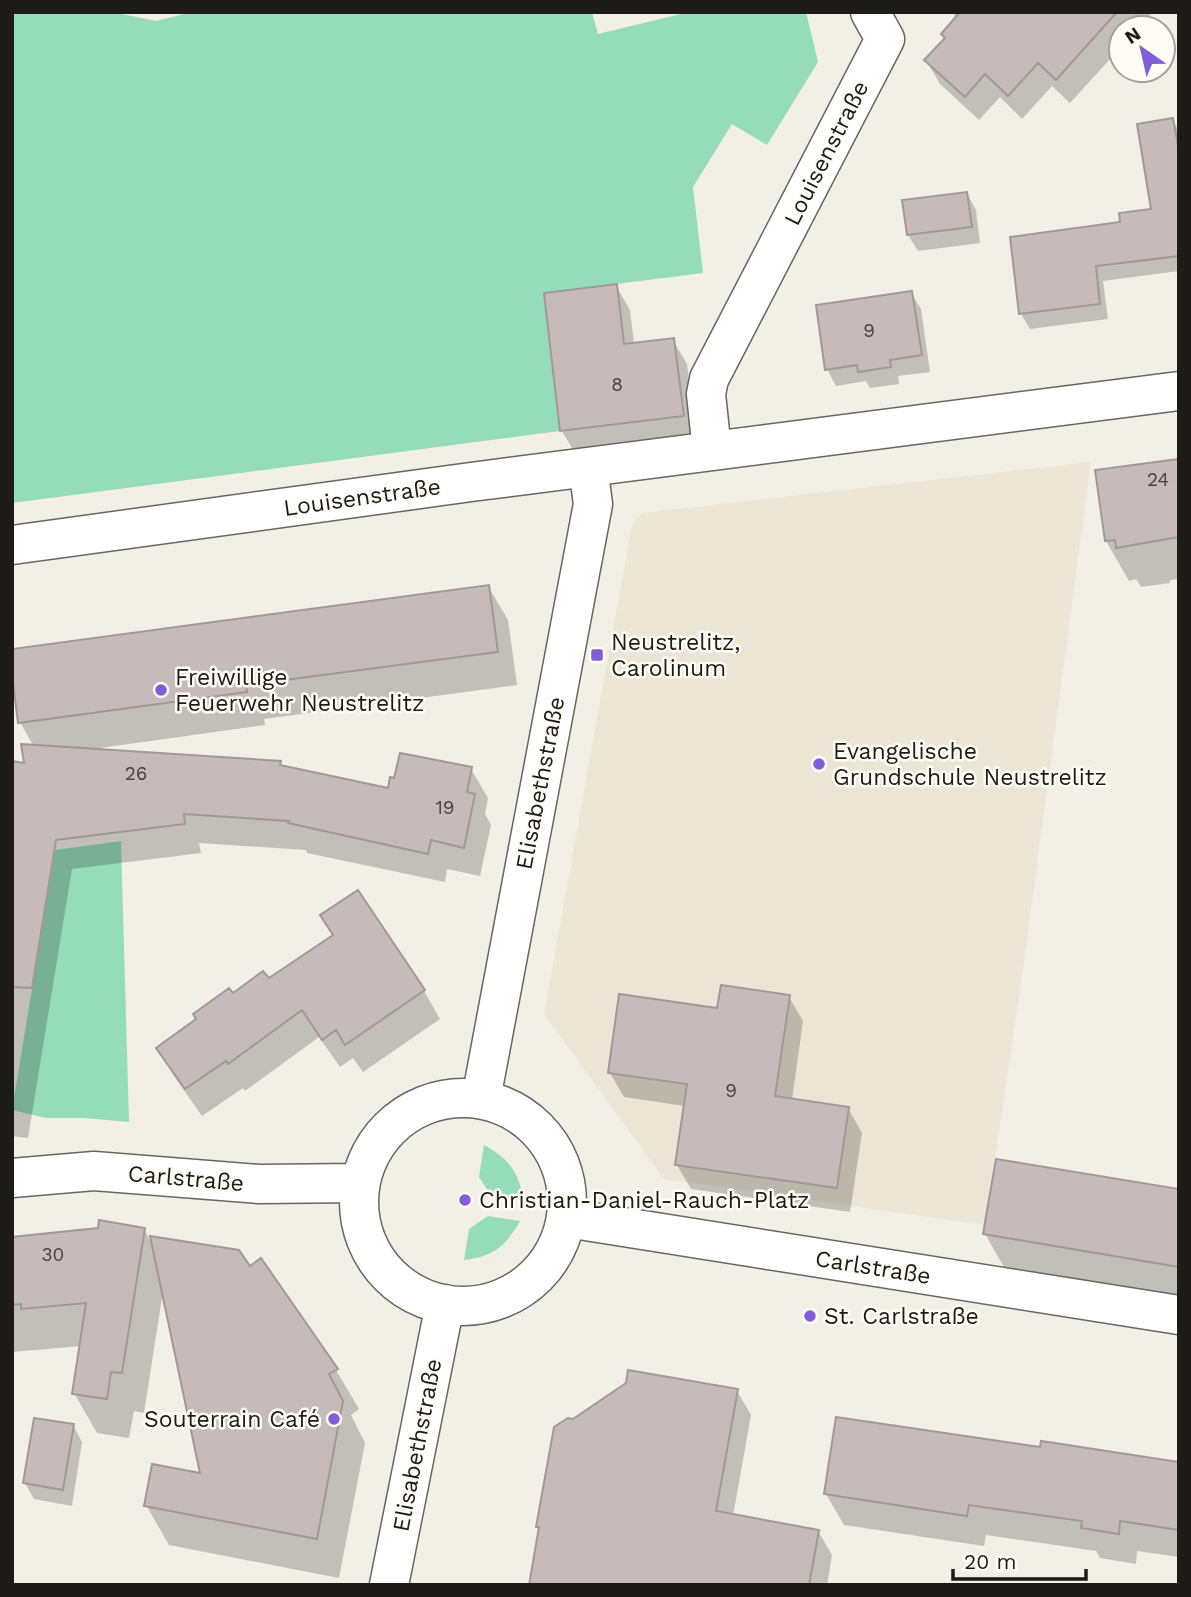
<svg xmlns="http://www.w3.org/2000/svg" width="1191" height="1597" viewBox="0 0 1191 1597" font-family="'Work Sans',sans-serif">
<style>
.built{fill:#ece5d5}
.green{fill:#95ddba}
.shadow{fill:#0003}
.building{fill:#c6bbba;stroke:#a29896;stroke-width:2}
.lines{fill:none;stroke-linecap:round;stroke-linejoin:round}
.minor-casing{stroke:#69665e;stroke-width:41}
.minor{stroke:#fff;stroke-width:38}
.poi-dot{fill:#825dd8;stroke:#fffcf5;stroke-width:2.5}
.labels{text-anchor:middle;stroke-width:5;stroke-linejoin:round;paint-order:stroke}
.number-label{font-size:19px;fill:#474340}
.street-label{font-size:23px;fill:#1d1b18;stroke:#fffcf5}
.poi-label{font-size:23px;fill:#1d1b18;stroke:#fffcf5;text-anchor:start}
</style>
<rect width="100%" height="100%" fill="#f2efe6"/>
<path class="built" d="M1091,462L1022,976L985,1225L664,1179L544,1014L632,525L642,513Z"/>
<path class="green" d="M29,12H112L156,21L192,12H592L598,34L689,12H806L818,62L767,145L732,124L693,187L703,273L545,293L560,431L12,503V15Z
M121,841L129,1122L84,1118H46L12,1110L55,850Z
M484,1145C508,1158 519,1172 523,1199L490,1194L479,1177Z
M488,1216L520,1221C505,1247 494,1256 464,1260L469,1229Z"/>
<path class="shadow" d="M955,12H1153L1138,28H1121V47L1070,103L1052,86L1022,119L1000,97L979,120L940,84L926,60L946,39L943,34L954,21Z
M1172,120L1179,131V271L1103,281L1108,319L1030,329L1021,314L1012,238L1122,224L1153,211Z
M967,193L976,210L980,243L918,251L908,235Z
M616,286L630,310L634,344L673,340L687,364L696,440L576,455L562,431L546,295Z
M911,293L921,309L930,372L898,376L899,384L870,388L866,381L836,386L827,369Z
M1179,461V579L1170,580V583L1141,587L1136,579L1129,581L1106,541Z
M488,586L508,620L517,685L264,719L265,725L93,749L280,763L282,767L389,790L471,769L488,798L485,814L491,825L480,876L447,869L445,882L307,853L306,850L199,843L201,853L72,869L28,1138L12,1136V763L26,765L34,747L20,722Z
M357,892L424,991L440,1019L363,1072L353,1058L340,1067L319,1037L245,1091L243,1088L202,1116L174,1076L158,1048L232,996L268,981L334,936Z
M789,997L803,1021L792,1100L848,1108L862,1133L850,1212L691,1189L677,1165L685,1106L624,1097L610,1073L719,1010Z
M1179,1192V1302L1008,1274L985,1234Z
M144,1229L153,1246L250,1268L336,1370L359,1409L351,1415L365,1443L339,1578L169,1545L146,1505L202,1475L163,1291L144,1413L134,1411L129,1438L97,1433L74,1393L81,1346L12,1352V1239Z
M737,1391L751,1415L733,1516L818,1531L832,1555L827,1585H533L540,1531L538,1526L573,1420Z
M73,1425L82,1442L72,1506L34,1499L25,1483Z
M1042,1449L1179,1463V1557L1137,1551L1136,1564L1100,1558L1096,1551L986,1535L984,1546L844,1525L826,1494Z"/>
<path class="building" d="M960,12H1117L1056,80L1038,63L1008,96L985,74L965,97L924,60L945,38L941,34Z
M1173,118L1179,151V256L1096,266L1100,304L1019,314L1010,237L1120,222L1119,213L1151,209L1137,124Z
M967,192L972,227L907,235L902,200Z
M617,284L624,344L674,338L684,416L560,431L544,293Z
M912,291L922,355L890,360L891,367L858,372L857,365L825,370L816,305Z
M1179,459V537L1116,548L1115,540L1105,541L1095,470Z
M489,585L498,652L246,685L247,692L18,723L12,674V649Z
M21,744L281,761L280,765L388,788L390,777L394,778L400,753L472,767L467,792L475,794L464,848L431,840L428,854L288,823L289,821L184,814L185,824L56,840L32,988L12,987V761L24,763Z
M358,890L425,990L345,1045L336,1030L322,1040L302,1010L228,1064L226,1061L185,1089L156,1048L196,1019L193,1014L229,988L233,993L263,971L269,978L333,935L320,915Z
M721,985L790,995L775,1096L849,1107L837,1188L675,1165L687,1084L608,1073L619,994L717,1008Z
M996,1159L1179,1189V1267L983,1234Z
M99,1220L145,1228L122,1373L111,1372L107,1399L72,1394L86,1303L21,1309V1304L12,1305V1237L98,1228Z
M150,1236L239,1250L250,1266L261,1258L338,1369L329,1374L343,1401L317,1539L144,1506L152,1464L200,1473Z
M628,1370L738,1389L716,1511L819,1530L809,1585H529L539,1527H536L554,1427L568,1418L573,1419L626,1383Z
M836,1417L1040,1447L1041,1441L1179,1462V1530L1120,1521L1119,1534L1081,1528L1082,1521L969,1505L967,1516L824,1494Z
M34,1418L74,1424L63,1490L23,1483Z"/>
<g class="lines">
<defs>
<path id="minor" d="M712,451L706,394L709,379L885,39L870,12
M12,545L471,482L1179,391
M359 1202a104 104 0 1 1 208 0a104 104 0 1 1-208 0Z
M481,1099L593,504L588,467
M12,1178L94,1171L259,1184L360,1183
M567,1218L1179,1315
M389,1585L445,1304"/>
</defs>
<use href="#minor" class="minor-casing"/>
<use href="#minor" class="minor"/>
</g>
<g class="poi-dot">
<rect x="590" y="648" width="14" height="14" rx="3.5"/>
<circle cx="161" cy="690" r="7"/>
<circle cx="819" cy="764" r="7"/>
<circle cx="465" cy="1200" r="7"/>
<circle cx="810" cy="1316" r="7"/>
<circle cx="334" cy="1419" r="7"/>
</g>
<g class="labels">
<g class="number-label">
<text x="869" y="337">9</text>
<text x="617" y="391">8</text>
<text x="1158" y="486">24</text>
<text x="136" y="780">26</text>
<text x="445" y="814">19</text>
<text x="731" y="1097">9</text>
<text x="53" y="1261">30</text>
</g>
<g class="street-label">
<text transform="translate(826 153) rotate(-63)" y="8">Louisenstraße</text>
<text transform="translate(362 497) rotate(-8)" y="8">Louisenstraße</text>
<text transform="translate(540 783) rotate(-79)" y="8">Elisabethstraße</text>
<text transform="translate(186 1178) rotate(5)" y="8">Carlstraße</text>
<text transform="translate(873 1267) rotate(9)" y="8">Carlstraße</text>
<text transform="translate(417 1445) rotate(-79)" y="8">Elisabethstraße</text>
</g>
<g class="poi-label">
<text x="611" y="650">Neustrelitz,<tspan x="611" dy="26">Carolinum</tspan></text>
<text x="175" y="685">Freiwillige<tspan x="175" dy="26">Feuerwehr Neustrelitz</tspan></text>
<text x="833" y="759">Evangelische<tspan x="833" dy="26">Grundschule Neustrelitz</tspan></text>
<text x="479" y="1208">Christian-Daniel-Rauch-Platz</text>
<text x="824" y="1324">St. Carlstraße</text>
<text x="320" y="1427" text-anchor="end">Souterrain Café</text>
</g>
</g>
<rect width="1191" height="1597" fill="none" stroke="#1d1b18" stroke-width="28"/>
<g transform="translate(1142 49) rotate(326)"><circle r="33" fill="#fffcf5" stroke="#a5a29d" stroke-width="2"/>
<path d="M0-5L12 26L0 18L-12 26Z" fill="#825dd8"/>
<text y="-10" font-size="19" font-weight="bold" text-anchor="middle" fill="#1d1b18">N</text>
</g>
<path d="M953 1569v10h133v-10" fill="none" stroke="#1d1b18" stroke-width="3.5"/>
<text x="964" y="1569" font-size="21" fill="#1d1b18" stroke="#fffcf5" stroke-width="5" paint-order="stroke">20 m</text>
</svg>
